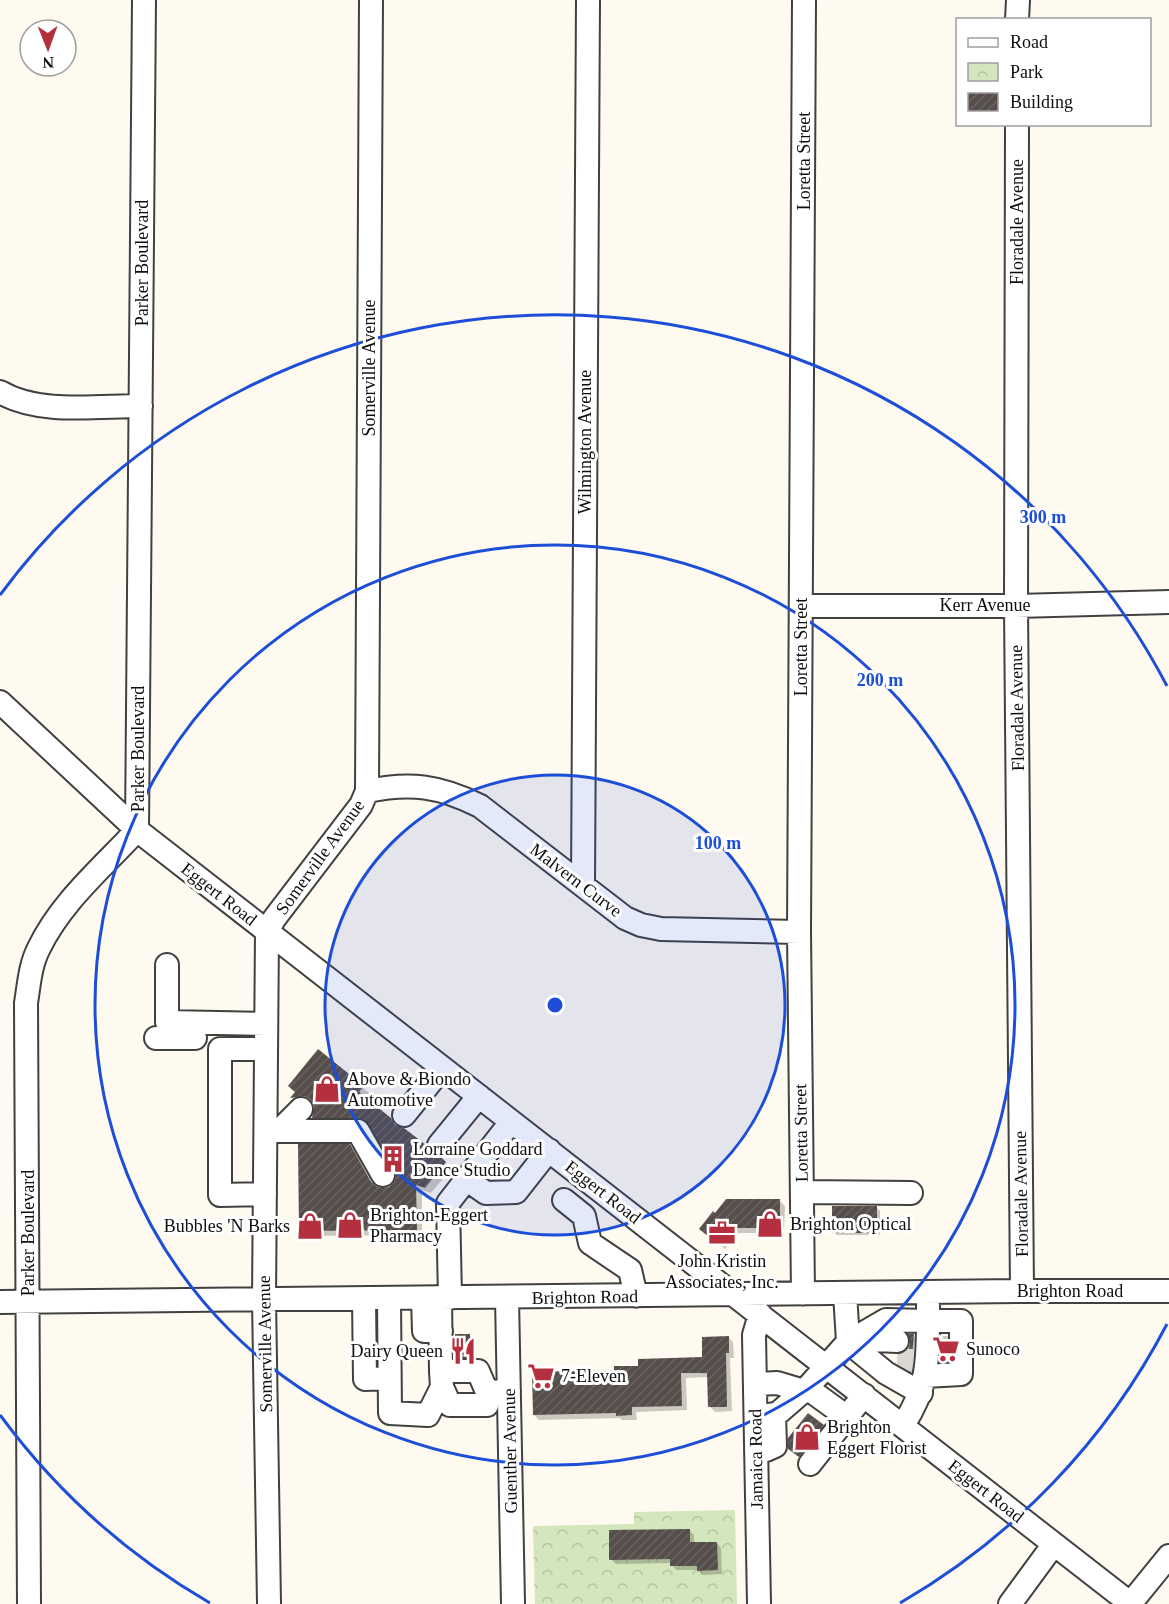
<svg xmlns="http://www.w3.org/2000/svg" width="1169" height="1604" viewBox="0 0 1169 1604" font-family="Georgia,serif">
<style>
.park{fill:url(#park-crowns)}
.shadow{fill:#0003}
.building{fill:url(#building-hatch)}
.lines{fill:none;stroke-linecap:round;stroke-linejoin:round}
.minor-tunnel{stroke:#dad7ce;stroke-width:22;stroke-dasharray:22 11;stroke-linecap:butt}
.minor-casing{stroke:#414141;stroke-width:26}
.minor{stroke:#fff;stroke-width:22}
.ring{fill:none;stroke:#1d4ed8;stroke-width:3}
.labels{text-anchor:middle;stroke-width:6;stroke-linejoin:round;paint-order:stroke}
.street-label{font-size:18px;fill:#0e0e0e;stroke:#fff}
.poi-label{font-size:18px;fill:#0e0e0e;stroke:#fff;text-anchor:start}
.centre{fill:#1d4ed8;stroke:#fff;stroke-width:3}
.ring-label{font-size:18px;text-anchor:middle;font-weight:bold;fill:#1d4ed8;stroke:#fff;stroke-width:6;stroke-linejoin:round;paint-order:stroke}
</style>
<defs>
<pattern id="park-crowns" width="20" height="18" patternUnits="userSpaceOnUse" patternTransform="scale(1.5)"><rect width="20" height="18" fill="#d4e6bc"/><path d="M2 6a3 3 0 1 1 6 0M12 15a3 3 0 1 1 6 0" fill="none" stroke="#b5c4a0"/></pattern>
<pattern id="building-hatch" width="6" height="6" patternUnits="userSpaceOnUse" patternTransform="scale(1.5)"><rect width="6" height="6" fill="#564e4b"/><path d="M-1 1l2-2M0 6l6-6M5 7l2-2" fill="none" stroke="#696361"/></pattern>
</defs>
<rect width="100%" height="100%" fill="#fefaf0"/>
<path class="park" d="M735,1510L737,1604H535L533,1526L634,1524V1512Z"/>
<path class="shadow" d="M318,1051L369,1093L364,1099L398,1128L425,1146L434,1158L441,1159L451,1169L431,1193L422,1190V1235L306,1236L300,1230L350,1146L356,1152L376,1188H390L396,1183L398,1176L396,1168L370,1124L319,1123L314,1117V1103L303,1101L298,1104L292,1098Z
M779,1200L785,1206L784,1233H738L725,1249L706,1234Z
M877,1208L880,1211V1235H837L833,1232Z
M469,1335L473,1339V1360H460L457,1357Z
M914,1336L915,1337L912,1372L900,1365L904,1354L910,1349Z
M943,1336H947L950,1339V1364H945L942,1361Z
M728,1337L733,1342L734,1358H730L732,1411L715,1412L710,1407L709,1377L686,1378L687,1410L636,1412L637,1420H622L620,1418L539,1420L534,1415L616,1371L704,1358Z
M823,1426L828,1431L805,1461L795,1454Z
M689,1530L694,1535V1544L717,1543L721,1548L722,1574L703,1575L698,1570H676L671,1563L616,1564L611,1559Z"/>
<path class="building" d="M318,1049L364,1086L359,1092L391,1118L395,1125L404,1128L426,1145L431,1156L442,1158L446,1162L425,1188L416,1185L417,1230L299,1231L298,1144H350L371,1182L377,1187L382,1188L389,1187L394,1182L396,1176L395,1168L365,1120L358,1118H312L314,1106L310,1099L304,1096L290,1098L295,1092L288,1086Z
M726,1199H780V1228H732L719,1245L699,1229L713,1211L715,1213Z
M832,1206H877V1233H832Z
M455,1334H470V1358H455Z
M908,1334H914L911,1372L897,1364V1354L904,1353L909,1348L910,1341Z
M729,1336V1353H726L727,1407H708L707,1373H681L682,1406L632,1407V1415L616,1416V1413L533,1415L532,1372L614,1370V1366H638V1359L702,1357V1337Z
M808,1413L824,1425L799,1457L788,1449V1438Z
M690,1529V1542H717L718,1570L697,1571V1566H670V1559L609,1560V1530Z"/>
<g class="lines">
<path class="minor-tunnel" d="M897,1360H913"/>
<defs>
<path id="minor" d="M1017,20L1018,0
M1017,124L1016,606L1022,1291
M0,392C39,415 97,406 141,406
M801,606H1016L1169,602
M0,702L137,830L1131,1604
M367,791C411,782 440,786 480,806L625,918L641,925L661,929L799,932
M583,885L588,0
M167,965V1022L266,1024
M156,1038H195
M404,1115L442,1068
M266,1131H358L383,1175
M279,1131L301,1109
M439,1145L479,1096
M466,1179L486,1193L516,1192L549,1150
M802,1192L911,1193
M265,1194L220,1195V1049H266
M564,1200L584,1216L590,1243L630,1270L636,1296
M845,1293L848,1342L886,1373L921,1393
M803,1294L799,932L804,0
M423,1298L424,1331H441
M440,1298L441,1371
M450,1298L448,1203L511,1122
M507,1298L513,1604
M364,1299L365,1379L389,1378
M389,1299L390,1413L428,1415L442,1387L450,1405H487V1392L509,1391
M0,1302L1022,1291H1169
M856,1339L897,1341
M925,1376L961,1374V1321H928V1306
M755,1384L777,1383L804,1391
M442,1387L441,1371H478L487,1392
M807,1388L847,1417
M756,1416L777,1414L807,1388L848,1342L886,1320L928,1321C928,1363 927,1389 903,1425
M756,1450H766L775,1446L774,1414
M810,1464L864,1395
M29,1604L26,1003C29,985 30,965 39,948C61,902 103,867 137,830L144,0
M269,1604L264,1300L267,932L274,919L361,805L367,791L371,0
M759,1604L754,1335L760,1314
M1010,1604L1054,1544
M1130,1604L1169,1556"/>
</defs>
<use href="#minor" class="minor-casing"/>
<use href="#minor" class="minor"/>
</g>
<circle cx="555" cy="1005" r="230" fill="#1d4ed8" fill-opacity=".12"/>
<g class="ring">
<circle cx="555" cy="1005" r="230"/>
<circle cx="555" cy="1005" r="460"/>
<path d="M1167 1324A690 690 0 0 1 900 1603M210 1603A690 690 0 0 1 0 1415M0 595A690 690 0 0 1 1167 686"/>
</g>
<defs>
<symbol id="shop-bare" viewBox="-9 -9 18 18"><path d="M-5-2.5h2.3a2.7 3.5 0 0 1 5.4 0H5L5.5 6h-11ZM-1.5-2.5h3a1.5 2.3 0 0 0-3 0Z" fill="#b4303f" stroke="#fff" stroke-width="2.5" paint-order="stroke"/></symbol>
<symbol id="building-bare" viewBox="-9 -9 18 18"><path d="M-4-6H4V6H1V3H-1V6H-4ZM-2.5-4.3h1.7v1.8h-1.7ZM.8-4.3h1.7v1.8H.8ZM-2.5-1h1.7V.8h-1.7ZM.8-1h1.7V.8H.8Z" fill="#b4303f" stroke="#fff" stroke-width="2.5" paint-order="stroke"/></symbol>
<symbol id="office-bare" viewBox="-9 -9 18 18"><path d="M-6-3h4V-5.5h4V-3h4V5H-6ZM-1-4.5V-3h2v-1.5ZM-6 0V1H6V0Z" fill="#b4303f" stroke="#fff" stroke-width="2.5" paint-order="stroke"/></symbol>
<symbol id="supermarket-bare" viewBox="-9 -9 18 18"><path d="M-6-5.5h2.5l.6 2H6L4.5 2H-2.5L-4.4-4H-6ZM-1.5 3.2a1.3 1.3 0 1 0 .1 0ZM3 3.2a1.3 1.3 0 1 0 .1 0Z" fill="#b4303f" stroke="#fff" stroke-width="2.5" paint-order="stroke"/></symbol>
<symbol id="restaurant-bare" viewBox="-9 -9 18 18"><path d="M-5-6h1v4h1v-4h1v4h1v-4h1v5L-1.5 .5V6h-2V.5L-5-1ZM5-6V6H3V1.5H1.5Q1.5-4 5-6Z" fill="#b4303f" stroke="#fff" stroke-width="2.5" paint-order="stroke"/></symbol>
</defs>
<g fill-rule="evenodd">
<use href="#shop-bare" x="308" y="1070" width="38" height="38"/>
<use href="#building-bare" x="374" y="1140" width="38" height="38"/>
<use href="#shop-bare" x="751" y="1205" width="38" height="38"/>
<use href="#shop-bare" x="331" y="1206" width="38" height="38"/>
<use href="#shop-bare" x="291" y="1207" width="38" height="38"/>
<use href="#office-bare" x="703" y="1214" width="38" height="38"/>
<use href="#supermarket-bare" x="927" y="1330" width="38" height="38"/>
<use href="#restaurant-bare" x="444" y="1332" width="38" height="38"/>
<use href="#supermarket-bare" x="522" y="1357" width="38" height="38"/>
<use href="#shop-bare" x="788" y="1418" width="38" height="38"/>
</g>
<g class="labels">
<g class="street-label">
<text transform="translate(804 161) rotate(-90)" y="6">Loretta Street</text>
<text transform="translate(1017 222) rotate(-90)" y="6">Floradale Avenue</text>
<text transform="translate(142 263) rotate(-90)" y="6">Parker Boulevard</text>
<text transform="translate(369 368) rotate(-90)" y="6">Somerville Avenue</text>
<text transform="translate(585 442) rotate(-90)" y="6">Wilmington Avenue</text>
<text x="985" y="611">Kerr Avenue</text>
<text transform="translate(801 647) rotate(-90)" y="6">Loretta Street</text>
<text transform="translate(1017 708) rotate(-91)" y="6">Floradale Avenue</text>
<text transform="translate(138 749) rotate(-90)" y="6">Parker Boulevard</text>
<text transform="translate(320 857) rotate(-54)" y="6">Somerville Avenue</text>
<text transform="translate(576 880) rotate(37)" y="6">Malvern Curve</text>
<text transform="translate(219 894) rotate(38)" y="6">Eggert Road</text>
<text transform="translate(801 1133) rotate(-91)" y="6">Loretta Street</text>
<text transform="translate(603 1192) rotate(38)" y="6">Eggert Road</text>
<text transform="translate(1021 1194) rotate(-91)" y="6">Floradale Avenue</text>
<text transform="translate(28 1233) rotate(-90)" y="6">Parker Boulevard</text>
<text x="1070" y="1297">Brighton Road</text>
<text transform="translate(585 1297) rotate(-1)" y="6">Brighton Road</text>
<text transform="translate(265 1344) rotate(-91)" y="6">Somerville Avenue</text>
<text transform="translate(510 1451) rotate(-91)" y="6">Guenther Avenue</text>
<text transform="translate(756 1459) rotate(-91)" y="6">Jamaica Road</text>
<text transform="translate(986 1491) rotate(38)" y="6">Eggert Road</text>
</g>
<g class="poi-label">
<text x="347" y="1085">Above &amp; Biondo<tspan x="347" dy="21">Automotive</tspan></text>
<text x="413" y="1155">Lorraine Goddard<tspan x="413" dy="21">Dance Studio</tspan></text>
<text x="370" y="1221">Brighton-Eggert<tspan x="370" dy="21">Pharmacy</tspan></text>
<text x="790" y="1230">Brighton Optical</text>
<text x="290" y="1232" text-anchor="end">Bubbles 'N Barks</text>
<text x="722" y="1267" text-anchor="middle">John Kristin<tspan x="722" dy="21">Associates, Inc.</tspan></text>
<text x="966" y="1355">Sunoco</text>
<text x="443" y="1357" text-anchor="end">Dairy Queen</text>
<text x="561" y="1382">7-Eleven</text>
<text x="827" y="1433">Brighton<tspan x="827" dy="21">Eggert Florist</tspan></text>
</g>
</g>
<circle cx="555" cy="1005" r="9" class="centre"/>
<g class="ring-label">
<text x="1043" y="523">300 m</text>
<text x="880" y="686">200 m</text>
<text x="718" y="849">100 m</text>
</g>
<rect x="956" y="18" width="195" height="108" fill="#ffffff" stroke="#9f9f9f" stroke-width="1.5"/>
<rect x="968" y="38" width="30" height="9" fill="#ffffff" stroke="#9f9f9f" stroke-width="1.5"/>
<text x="1010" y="48" font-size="18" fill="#0e0e0e">Road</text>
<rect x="968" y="63" width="30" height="18" fill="url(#park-crowns)" stroke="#9f9f9f" stroke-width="1.5"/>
<text x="1010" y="78" font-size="18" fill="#0e0e0e">Park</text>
<rect x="968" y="93" width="30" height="18" fill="url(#building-hatch)" stroke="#9f9f9f" stroke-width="1.5"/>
<text x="1010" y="108" font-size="18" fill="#0e0e0e">Building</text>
<g transform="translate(48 48) rotate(179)"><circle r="28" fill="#ffffff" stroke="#9f9f9f" stroke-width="1.5"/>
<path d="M0-4.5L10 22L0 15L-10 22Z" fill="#b4303f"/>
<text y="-9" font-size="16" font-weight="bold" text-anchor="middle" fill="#0e0e0e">N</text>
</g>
</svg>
